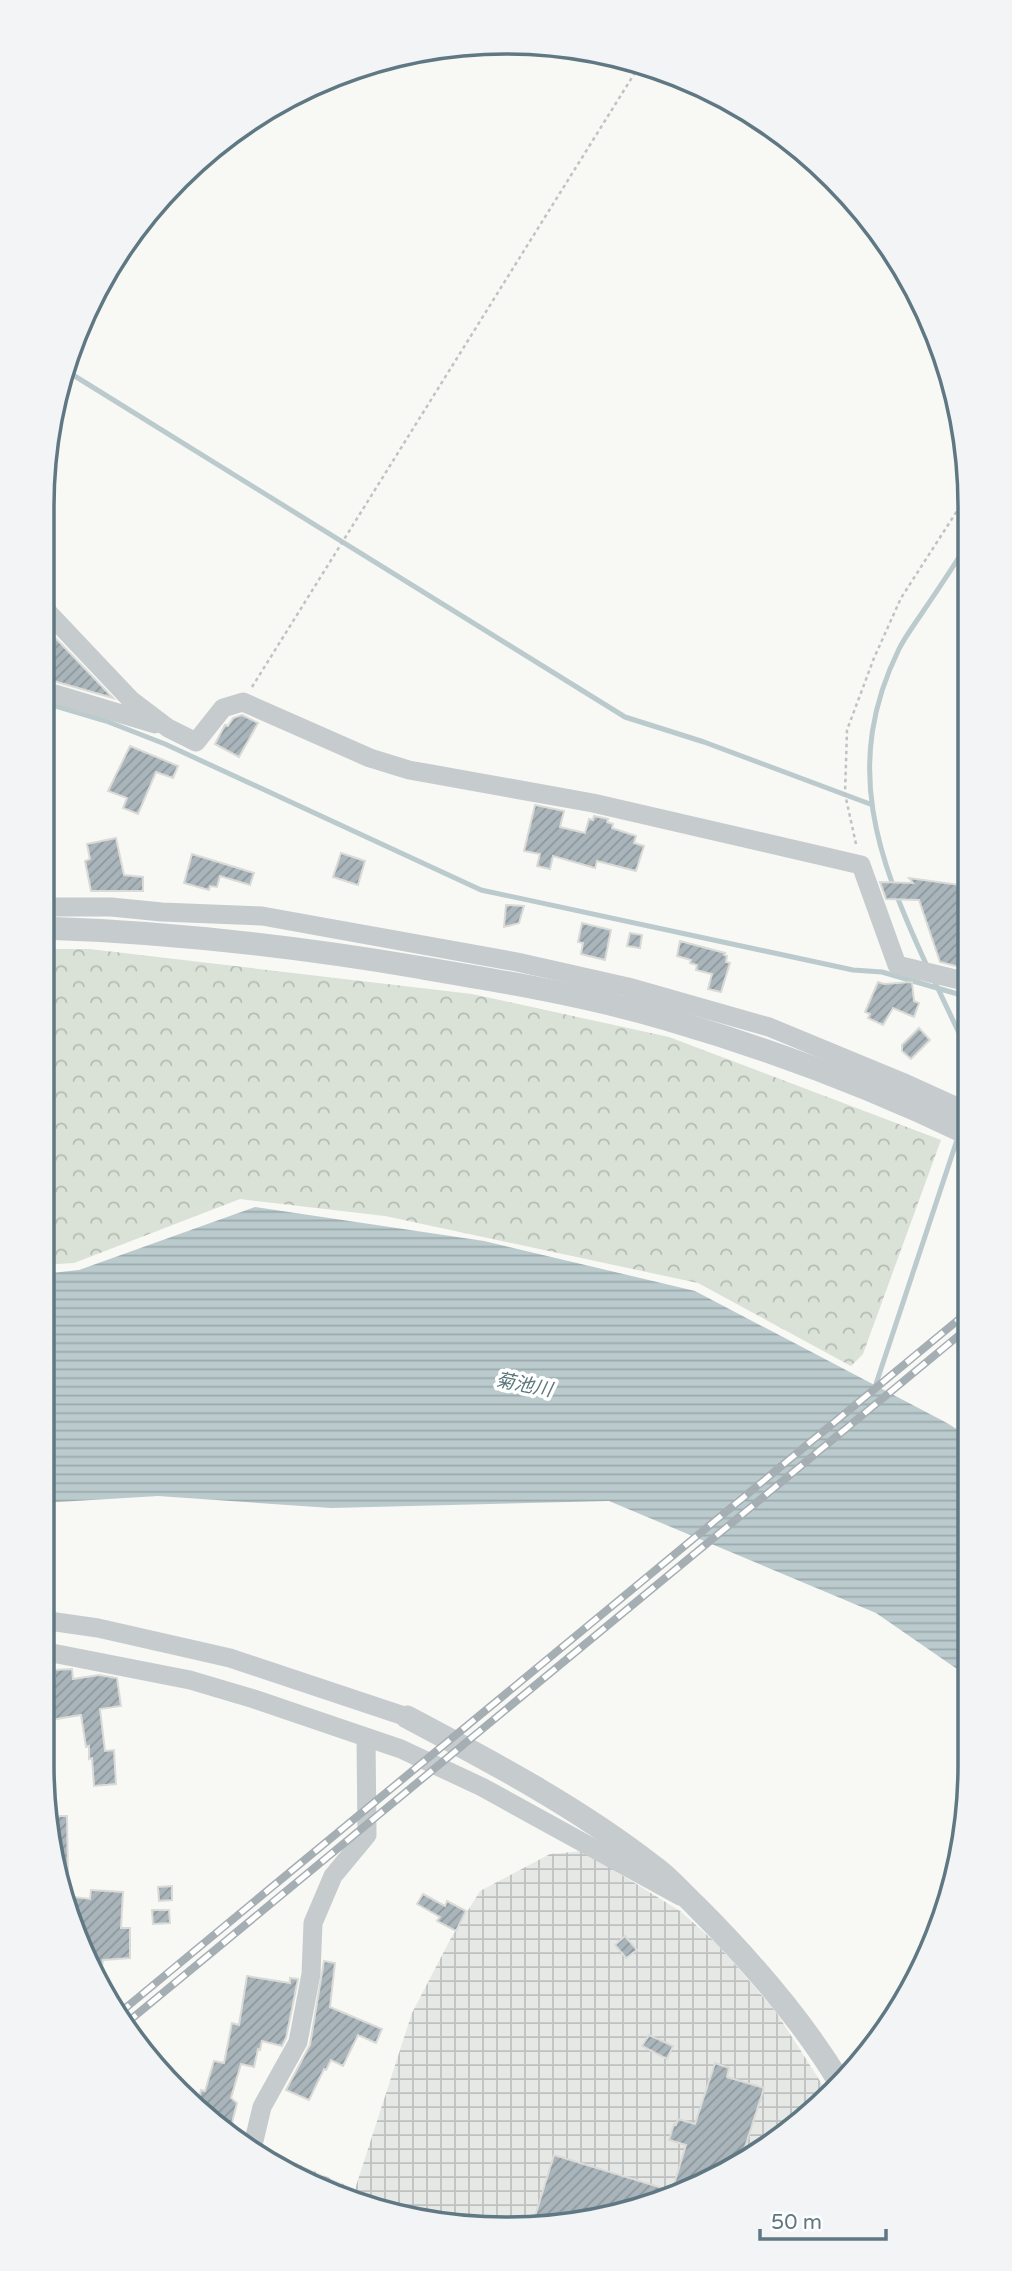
<svg xmlns="http://www.w3.org/2000/svg" width="1012" height="2271" viewBox="0 0 1012 2271" font-family="'Varela Round','Noto Sans JP',sans-serif">
<style>
.industrial{fill:url(#industrial-grid)}
.forest{fill:url(#forest-crowns)}
.water{fill:url(#water-rules)}
.lines{fill:none;stroke-linecap:round;stroke-linejoin:round}
.stream{stroke:#bbcacc;stroke-width:5}
.building{fill:url(#building-hatch);stroke:#dadad7;stroke-width:2}
.path{stroke:#bfc3c4;stroke-width:2.5;stroke-dasharray:3.5 3.5;stroke-linecap:butt}
.minor{stroke:#c6cbce;stroke-width:19}
.tertiary{stroke:#c6cbce;stroke-width:23}
.rail-casing{stroke:#a5aeb3;stroke-width:8}
.rail{stroke:#fff;stroke-width:5;stroke-dasharray:16;stroke-linecap:butt}
.labels{text-anchor:middle;stroke-width:7;stroke-linejoin:round;paint-order:stroke}
.water-label{font-size:19px;font-style:italic;fill:#5b787d;stroke:#fff}
.rim{fill:none;stroke:#607883;stroke-width:3.5}
</style>
<defs>
<pattern id="industrial-grid" width="8" height="8" patternUnits="userSpaceOnUse" patternTransform="scale(1.75)"><rect width="8" height="8" fill="#e6e8e6"/><path d="M0 4h8M4 0v8" fill="none" stroke="#bec1c0"/></pattern>
<pattern id="forest-crowns" width="20" height="18" patternUnits="userSpaceOnUse" patternTransform="scale(1.75)"><rect width="20" height="18" fill="#dae1d6"/><path d="M2 6a3 3 0 1 1 6 0M12 15a3 3 0 1 1 6 0" fill="none" stroke="#b4bbb3"/></pattern>
<pattern id="water-rules" width="6" height="5" patternUnits="userSpaceOnUse" patternTransform="scale(1.75)"><rect width="6" height="5" fill="#bbcacc"/><path d="M0 2.5h6" fill="none" stroke="#9ba9ab"/></pattern>
<pattern id="building-hatch" width="6" height="6" patternUnits="userSpaceOnUse" patternTransform="scale(1.75)"><rect width="6" height="6" fill="#a9b5ba"/><path d="M-1 1l2-2M0 6l6-6M5 7l2-2" fill="none" stroke="#8d989d"/></pattern>
</defs>
<rect width="100%" height="100%" fill="#f8f8f5"/>
<path class="industrial" d="M583,1851L680,1911L716,1943L746,1977L776,2012L829,2095L812,2114L738,2167L596,2220L506,2229L416,2220L276,2168L280,2156L355,2189L412,2013L451,1938L480,1891L550,1854Z"/>
<path class="forest" d="M42,949H89L472,994L669,1037L941,1140L863,1354L851,1366L698,1283L385,1216L240,1199L74,1263L42,1265Z"/>
<path class="water" d="M255,1207L484,1241L695,1291L947,1423L969,1437L970,1678L876,1613L609,1501L331,1508L158,1496L42,1503V1274L79,1270Z"/>
<g class="lines">
<path class="stream" d="M65,370L625,717L704,742L870,804
M42,702L106,721L165,744L481,890L853,970L882,972L968,997
M927,966C877,857 842,765 899,649C905,637 914,625 922,613C937,591 952,569 966,546
M933,978L968,1052
M874,1390L958,1137"/>
</g>
<path class="building" d="M42,624L113,698L47,679L42,673Z
M242,715L258,723L239,757L215,744L225,725L228,726L233,718Z
M130,746L178,766L173,778L156,772L138,814L123,808L127,798L108,791Z
M535,805L564,811L560,827L585,833L589,819L593,820L594,816L608,819L607,822L613,824L612,828L636,836L634,843L644,846L636,871L597,861L595,868L553,856L550,869L537,866L540,854L524,851Z
M116,838L124,875L143,877V891H91L85,861L90,859L87,844Z
M341,853L365,861L358,885L333,877Z
M192,854L254,873L250,885L220,876L217,887L210,886L209,890L184,883Z
M909,878L967,886V913L962,951L964,968L940,962L919,900L886,899L880,882L913,883Z
M506,905L524,906L519,923L504,927Z
M582,923L611,930L605,960L581,954L583,943L578,942Z
M630,933L642,935L640,948L627,946Z
M680,941L725,953L724,955L727,956L726,962L730,963L721,992L708,989L712,974L696,970L697,965L690,963L691,960L677,956Z
M878,982L884,984L912,982L914,1001L919,1003L914,1017L893,1008L883,1025L868,1018L870,1014L865,1012Z
M919,1028L930,1040L911,1059L902,1051V1045Z
M72,1669L73,1679L99,1675L117,1678L121,1706L100,1709L105,1751L114,1750L116,1784L94,1786L92,1758L89,1759V1746L86,1747L81,1715L50,1720L47,1702H44L43,1680L55,1678L54,1670Z
M50,1816H67L68,1874L60,1875Z
M172,1886V1900L159,1901L158,1887Z
M91,1890L123,1892L121,1928H130V1958L103,1960L99,1985L67,1915L64,1896L90,1899Z
M423,1894L445,1906L447,1901L466,1911L456,1931L437,1921L440,1917L417,1904Z
M152,1910H169L170,1923L153,1924Z
M625,1936L637,1950L626,1958L615,1945Z
M324,1961L335,1963L330,2007L382,2029L376,2043L358,2035L343,2066L331,2060L326,2070L324,2069L309,2100L286,2090L310,2045Z
M247,1976L290,1983V1978L298,1979L286,2038L282,2046L262,2041L260,2050L258,2049L254,2067L241,2064L231,2098L237,2103L230,2131L198,2104L201,2090L205,2091L214,2061L224,2063L232,2023L239,2025Z
M649,2035L673,2046L667,2059L642,2046Z
M715,2063L729,2068L727,2077L764,2088L739,2166L596,2220L532,2226L554,2155L672,2191L686,2145L669,2140L674,2124L676,2125L678,2119L695,2124Z"/>
<g class="lines">
<path class="path" d="M252,687L641,63
M856,844L845,794L847,730L874,658L901,598L966,497"/>
<path class="minor" d="M42,606L131,700L168,728L196,742L223,708L243,702L370,758L409,770L593,803L861,865L897,965L968,982
M42,690L155,724
M42,907H111L162,912L262,916L517,962L628,987L769,1027L902,1082L968,1112
M42,1620L98,1628L230,1658L407,1717
M42,1651L190,1680L254,1699L401,1749L482,1787L680,1896
M252,2149L262,2107L298,2042L311,1974L313,1923L333,1876L367,1835L366,1737"/>
<path class="tertiary" d="M42,928C167,932 293,946 417,967C500,981 585,995 666,1019C769,1049 871,1087 968,1134
M407,1717C492,1762 577,1807 653,1866C669,1877 682,1893 696,1906C750,1960 801,2018 840,2083"/>
<defs>
<path id="rail" d="M117,2015L969,1311
M124,2025L969,1327"/>
</defs>
<use href="#rail" class="rail-casing"/>
<use href="#rail" class="rail"/>
</g>
<g class="labels">
<g class="water-label">
<text transform="translate(524 1384) rotate(11)" y="7">菊池川</text>
</g>
</g>
<path d="M0 0H1012V2271H0ZM506 54H506A452 452 0 0 1 958 506V1765A452 452 0 0 1 506 2217H506A452 452 0 0 1 54 1765V506A452 452 0 0 1 506 54Z" fill="#f2f4f5" fill-rule="evenodd"/>
<path class="rim" d="M506 54H506A452 452 0 0 1 958 506V1765A452 452 0 0 1 506 2217H506A452 452 0 0 1 54 1765V506A452 452 0 0 1 506 54Z"/>
<path d="M760 2229v10h126v-10" fill="none" stroke="#607883" stroke-width="3.5"/>
<text x="771" y="2229" font-size="21" fill="#607883" stroke="#ffffff" stroke-width="5" paint-order="stroke">50 m</text>
</svg>
